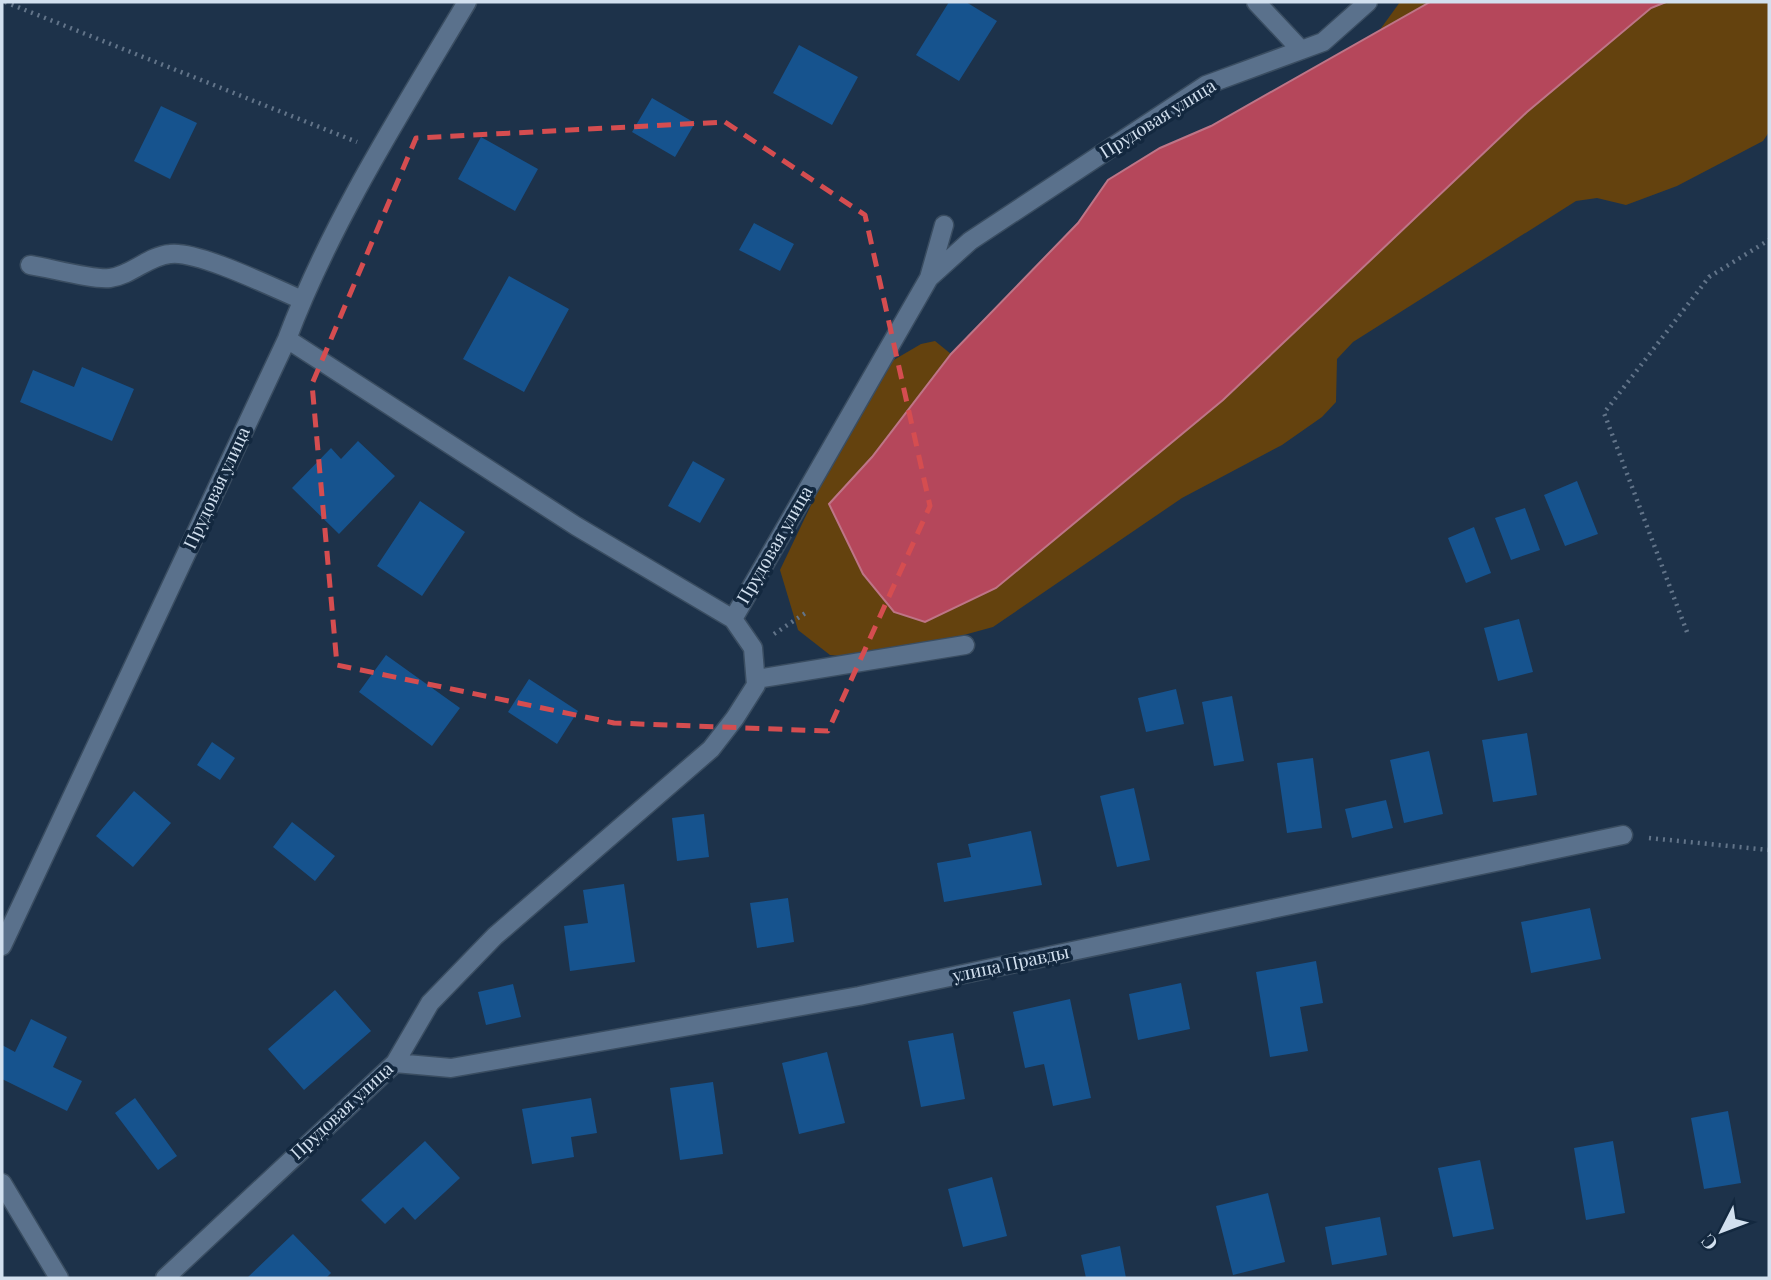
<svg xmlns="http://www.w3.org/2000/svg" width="1771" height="1280" viewBox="0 0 1771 1280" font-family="'Playfair Display',serif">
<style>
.green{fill:#64420e}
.water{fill:#b5475b;stroke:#be7587;stroke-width:2}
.building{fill:#16538e}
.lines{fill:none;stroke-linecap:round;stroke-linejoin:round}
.minor-casing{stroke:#3a4d61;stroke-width:21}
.path{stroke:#627489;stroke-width:4.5;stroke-dasharray:2 5;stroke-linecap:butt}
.minor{stroke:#5a718c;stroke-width:18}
.marked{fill:none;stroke:#d54d50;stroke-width:5;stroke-dasharray:14 9;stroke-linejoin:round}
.labels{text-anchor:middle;stroke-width:7;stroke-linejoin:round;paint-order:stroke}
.street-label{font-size:18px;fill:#d2e0ef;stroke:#13283f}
</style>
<rect width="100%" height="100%" fill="#1d324a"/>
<path class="green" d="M1400,2H1430L1379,31Z
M1666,2H1769V132L1763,141L1677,186L1626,205L1597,198L1576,201L1353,342L1337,359L1336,402L1322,417L1282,445L1182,498L993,627L920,647L860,658L830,655L798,630L780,570L845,434L892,361L921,344L935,341L951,354L872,457L829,505L846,539L925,622L996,588L1223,400L1527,112L1651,8Z"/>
<path class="water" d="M1430,2H1666L1651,8L1527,112L1223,400L996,588L925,622L894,612L863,574L829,504L872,457L951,354L1078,223L1108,180L1160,148L1211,126Z"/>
<path class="building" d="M949,2H966L997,21L959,81L916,55Z
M799,45L858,77L832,125L773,93Z
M652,98L695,123L675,157L632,132Z
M161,106L197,123L170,179L134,161Z
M481,137L538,169L515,211L458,179Z
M754,223L794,244L780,271L739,250Z
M509,276L569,309L524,392L463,359Z
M82,367L134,389L112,441L20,402L33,370L74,387Z
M358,441L395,476L339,534L292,488L331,448L341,459Z
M693,461L725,479L700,523L668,506Z
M1577,481L1598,534L1565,546L1544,495Z
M420,501L465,532L422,596L377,566Z
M1525,508L1540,550L1511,560L1495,518Z
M1474,527L1491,573L1466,583L1448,538Z
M1519,619L1533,672L1498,681L1484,628Z
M386,655L460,708L432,746L359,692Z
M529,679L578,711L557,744L508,712Z
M1176,689L1184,724L1146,732L1138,698Z
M1232,696L1244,761L1214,766L1202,702Z
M1527,733L1537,795L1493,802L1482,740Z
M212,742L235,758L220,780L197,765Z
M1429,751L1443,814L1404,823L1390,760Z
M1313,758L1322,828L1287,833L1277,763Z
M1134,788L1150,860L1117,867L1100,796Z
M134,791L171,823L133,867L96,836Z
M1386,800L1393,828L1352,838L1345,809Z
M704,814L709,857L677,861L672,818Z
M292,822L335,856L315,881L273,847Z
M1031,831L1042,885L944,902L937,863L971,857L968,844Z
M624,884L635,962L570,971L564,926L588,923L583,890Z
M788,898L794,942L757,948L750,903Z
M1590,908L1601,959L1531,973L1521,922Z
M1316,961L1323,1003L1300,1007L1308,1051L1270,1057L1256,972Z
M1181,983L1190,1029L1138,1040L1129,994Z
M513,984L521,1017L486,1025L478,992Z
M335,990L371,1031L304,1090L268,1049Z
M1070,999L1091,1098L1053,1106L1044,1064L1025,1068L1013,1012Z
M31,1019L67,1037L53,1067L82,1081L67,1111L2,1079V1045L15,1052Z
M953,1033L965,1099L921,1107L908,1041Z
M827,1052L845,1123L799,1134L782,1063Z
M713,1082L723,1154L680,1160L670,1088Z
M135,1098L177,1156L158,1170L115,1113Z
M591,1098L597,1133L571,1137L574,1157L532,1164L522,1109Z
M1728,1111L1741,1183L1704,1189L1691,1118Z
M425,1141L460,1178L415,1220L403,1207L385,1224L361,1200Z
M1613,1141L1625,1213L1586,1220L1574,1148Z
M1480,1160L1494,1229L1453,1237L1438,1168Z
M992,1177L1007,1236L963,1247L948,1189Z
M1268,1193L1285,1262L1233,1275L1216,1206Z
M1380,1217L1387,1255L1332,1265L1325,1227Z
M293,1234L331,1273L326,1278H247Z
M1120,1246L1126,1278H1086L1081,1255Z"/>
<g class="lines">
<defs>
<path id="minor" d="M1256,2L1301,50
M30,265C50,268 93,280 110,278C132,275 148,256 170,254C197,250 274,288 302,300
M929,278L944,225
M733,619L929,278L970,241L1206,85L1323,42L1368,2
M756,679L965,645
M2,946L287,339C332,220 402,111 467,2
M395,1063L451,1068L859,996L1623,835
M2,1183L59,1278
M165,1278L395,1063L430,1003L495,936L711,749L735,718L756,685L753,648L733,619L576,526L287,339"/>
</defs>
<use href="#minor" class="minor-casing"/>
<path class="path" d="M5,2L357,142
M1687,632L1604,413L1709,277L1769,240
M774,634L807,612
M1649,838L1769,850"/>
<use href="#minor" class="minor"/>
</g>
<path class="marked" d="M725,122L865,215L930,506L828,731L614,723L337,665L312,384L416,138Z"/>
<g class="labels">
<g class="street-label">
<text transform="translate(1158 119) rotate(-32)" y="6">Прудовая улица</text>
<text transform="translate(217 488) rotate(-65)" y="6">Прудовая улица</text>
<text transform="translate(775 545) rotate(-60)" y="6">Прудовая улица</text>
<text transform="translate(1011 964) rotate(-12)" y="6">улица Правды</text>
<text transform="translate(342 1111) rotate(-43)" y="6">Прудовая улица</text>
</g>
</g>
<rect width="1771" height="1280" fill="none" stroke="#d2e0ef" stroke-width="7"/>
<g transform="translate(1722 1231) rotate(228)" stroke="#13283f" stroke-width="5" paint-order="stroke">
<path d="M0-5L12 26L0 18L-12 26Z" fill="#d2e0ef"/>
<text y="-10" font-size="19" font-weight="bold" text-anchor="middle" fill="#d2e0ef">С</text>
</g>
</svg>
